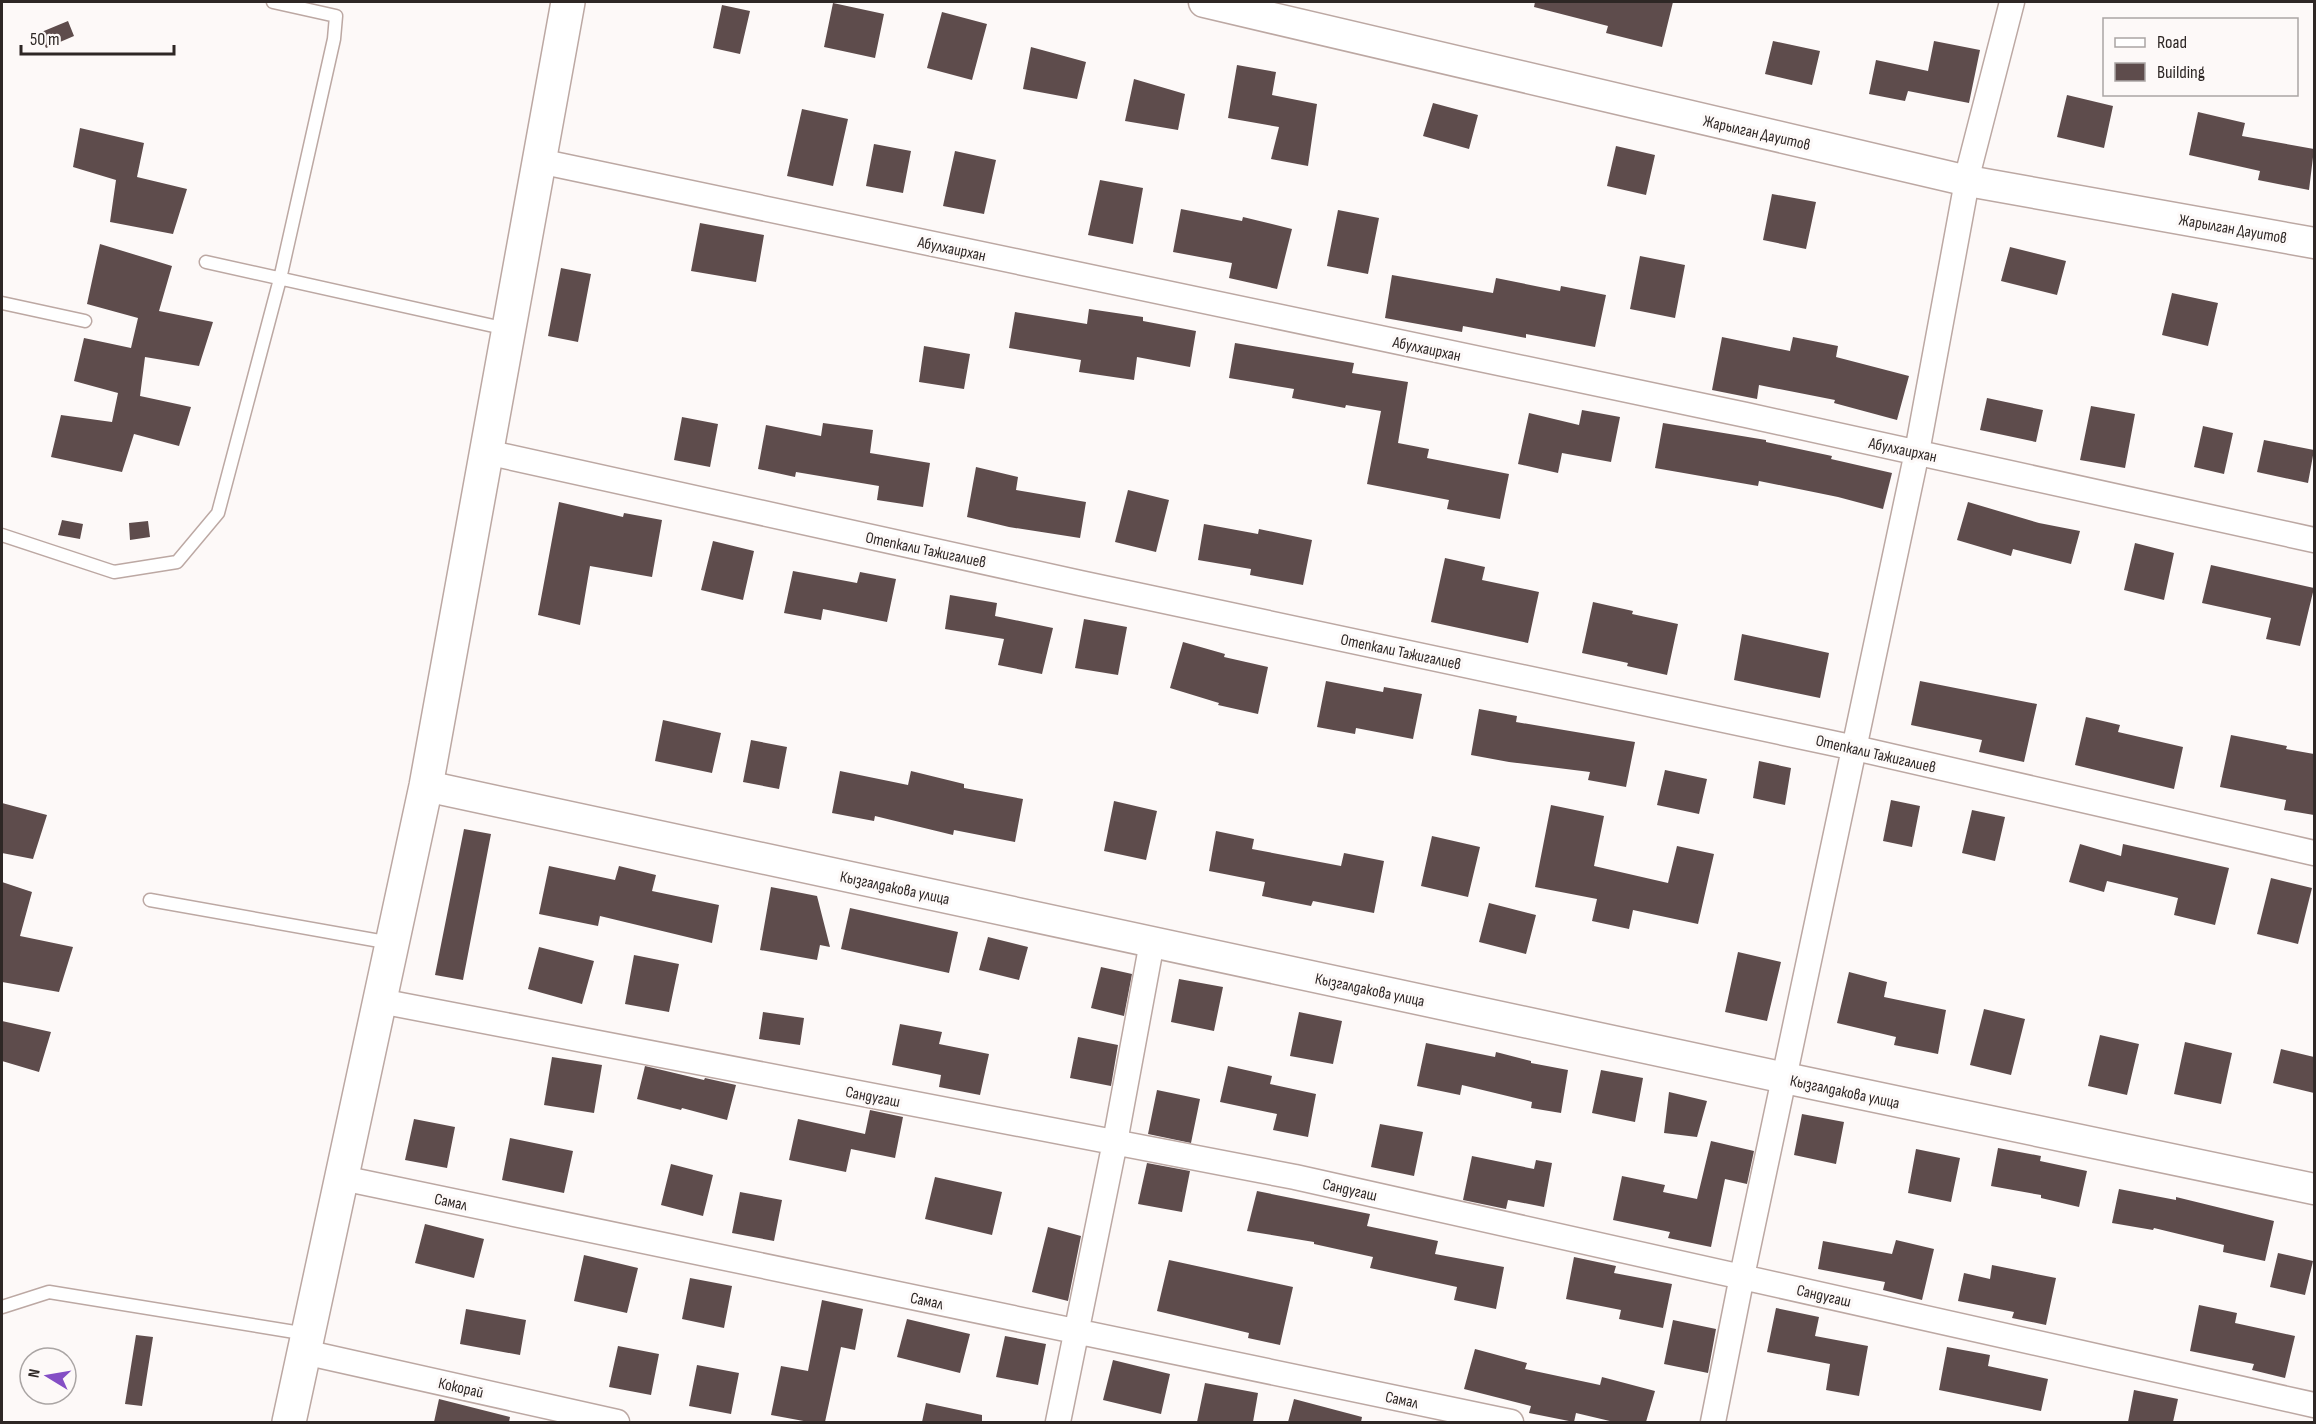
<svg xmlns="http://www.w3.org/2000/svg" width="2316" height="1424" viewBox="0 0 2316 1424" font-family="'Sofia Sans Condensed',sans-serif">
<style>
.building{fill:#5e4c4c}
.lines{fill:none;stroke-linecap:round;stroke-linejoin:round}
.service-casing{stroke:#bca8a3;stroke-width:15}
.minor-casing{stroke:#bca8a3;stroke-width:27}
.tertiary-casing{stroke:#bca8a3;stroke-width:33}
.secondary-casing{stroke:#bca8a3;stroke-width:36}
.service{stroke:#fff;stroke-width:12}
.minor{stroke:#fff;stroke-width:24}
.tertiary{stroke:#fff;stroke-width:30}
.secondary{stroke:#fff;stroke-width:33}
.labels{text-anchor:middle;stroke-width:6;stroke-linejoin:round;paint-order:stroke}
.street-label{font-size:16px;fill:#2e2725;stroke:#fdf9f8}
</style>
<rect width="100%" height="100%" fill="#fdf9f8"/>
<path class="building" d="M1535,2H1673L1662,47L1606,33L1608,26L1534,7Z
M833,3L884,14L875,58L824,47Z
M722,5L750,11L740,54L713,48Z
M942,12L987,24L972,80L927,68Z
M68,21L74,36L46,48L39,33Z
M1773,41L1820,51L1812,85L1765,74Z
M1934,41L1980,50L1969,103L1908,91L1905,101L1869,94L1876,60L1928,71Z
M1031,47L1086,62L1077,99L1023,89Z
M1237,65L1276,72L1272,95L1317,104L1308,166L1271,159L1279,127L1228,118Z
M1134,79L1185,94L1178,130L1125,121Z
M2067,95L2113,106L2104,148L2057,137Z
M1433,103L1478,115L1469,149L1423,136Z
M802,109L848,119L833,186L787,176Z
M2198,112L2245,123L2242,136L2314,149L2309,190L2258,180L2260,171L2189,155Z
M80,128L144,143L137,177L187,189L173,234L110,222L116,180L73,167Z
M874,144L911,151L903,193L866,186Z
M1616,146L1655,155L1646,195L1607,186Z
M955,151L996,160L984,214L943,206Z
M1100,180L1143,188L1133,244L1088,235Z
M1772,194L1816,202L1806,249L1763,240Z
M1181,209L1242,221L1243,217L1292,229L1277,289L1229,278L1232,263L1173,252Z
M1338,210L1379,218L1368,274L1327,266Z
M700,223L764,235L756,282L691,271Z
M100,244L172,266L159,311L213,322L199,366L145,357L140,396L191,407L179,446L134,434L122,472L51,457L61,415L112,422L118,393L74,381L84,338L131,348L138,318L87,304Z
M2010,247L2066,261L2057,295L2001,281Z
M1640,256L1685,265L1675,318L1630,309Z
M561,268L591,274L578,342L548,336Z
M1392,275L1493,293L1496,278L1560,291L1561,286L1606,295L1595,347L1526,334V338L1463,326L1462,332L1385,318Z
M2172,293L2218,303L2208,346L2162,335Z
M1089,309L1143,317V321L1196,331L1190,367L1137,357L1134,380L1079,372L1081,360L1009,348L1015,312L1087,324Z
M1722,337L1790,351L1793,337L1838,346L1836,357L1909,376L1897,420L1834,403L1835,400L1759,385L1757,399L1712,390Z
M1235,343L1354,363L1352,373L1408,382L1398,443L1429,449L1427,458L1509,474L1500,519L1447,509L1449,500L1367,484L1381,411L1346,405L1345,408L1292,398L1294,389L1229,378Z
M924,346L970,354L964,389L919,382Z
M1987,398L2043,410L2036,442L1980,430Z
M2091,406L2135,414L2125,468L2080,460Z
M1582,410L1620,417L1611,462L1562,453L1558,473L1518,464L1529,413L1579,425Z
M682,417L718,424L710,467L674,460Z
M823,423L873,430L870,453L930,463L923,507L877,500L879,486L796,472L795,477L758,469L766,425L821,436Z
M1663,423L1766,440V442L1832,456L1831,459L1892,473L1883,509L1838,497L1759,481L1758,486L1655,468Z
M2203,426L2233,433L2224,474L2194,467Z
M2264,440L2314,450L2308,483L2257,472Z
M976,467L1018,477L1016,490L1086,502L1080,538L1009,527L967,517Z
M1128,490L1169,500L1156,552L1115,542Z
M559,502L623,517L624,513L662,520L652,577L590,566L580,625L538,615Z
M1968,502L2039,523L2080,531L2071,564L2013,549L2011,556L1957,540Z
M62,520L83,524L80,539L58,535Z
M148,521L150,537L130,540L129,523Z
M1204,524L1258,534L1259,529L1312,540L1303,585L1250,575L1251,569L1198,560Z
M713,541L754,551L743,600L701,590Z
M2135,543L2174,553L2164,600L2124,590Z
M1445,558L1485,567L1482,580L1539,592L1528,643L1431,622Z
M2211,565L2314,588L2300,646L2266,639L2271,618L2202,603Z
M793,571L857,583L860,572L896,579L887,622L823,609L821,620L784,613Z
M950,595L997,603L995,616L1053,628L1042,674L998,665L1004,639L945,629Z
M1593,602L1633,611L1632,614L1678,624L1667,675L1627,666L1628,663L1582,653Z
M1084,619L1127,627L1118,675L1075,668Z
M1742,634L1829,653L1820,698L1734,680Z
M1183,642L1225,654L1224,657L1268,667L1258,714L1218,705L1219,703L1170,688Z
M1326,681L1383,692L1384,687L1422,694L1413,739L1356,728L1355,734L1317,727Z
M1920,681L2037,704L2024,762L1979,752L1982,740L1911,725Z
M1479,709L1517,716L1516,722L1635,742L1626,787L1588,780L1590,772L1509,762L1471,755Z
M2086,717L2120,725L2118,732L2183,747L2174,789L2075,765Z
M663,720L721,733L712,773L655,761Z
M2231,735L2287,746L2286,749L2314,754V815L2284,810L2286,800L2220,787Z
M751,740L787,747L779,789L743,782Z
M1759,761L1791,768L1785,805L1753,798Z
M1665,770L1707,779L1699,814L1657,805Z
M840,771L908,785L911,771L964,784V788L1023,799L1015,842L954,830L953,835L875,816L874,821L832,813Z
M1891,800L1920,806L1912,847L1883,841Z
M1114,801L1157,811L1146,860L1104,851Z
M2,803L47,815L33,859L2,853Z
M1551,805L1604,816L1594,866L1668,883L1677,846L1714,854L1698,924L1633,910L1629,929L1592,921L1597,899L1535,887Z
M1972,810L2005,817L1995,861L1962,853Z
M464,829L491,834L463,980L435,975Z
M1216,831L1254,839L1252,849L1341,866L1344,853L1384,861L1374,913L1313,901L1311,906L1262,896L1265,882L1209,871Z
M1432,836L1480,847L1468,897L1421,886Z
M2080,844L2121,856L2123,844L2229,868L2215,925L2174,915L2178,898L2107,881L2104,892L2069,882Z
M549,866L615,880L619,866L656,875L652,891L719,905L712,943L600,916L598,926L539,914Z
M2271,878L2312,888L2298,944L2257,934Z
M2,882L32,892L20,936L73,947L59,992L2,982Z
M771,887L817,896L830,947L820,945L817,960L760,950Z
M1489,903L1536,915L1526,954L1479,942Z
M850,908L958,932L949,973L841,949Z
M988,937L1028,947L1019,980L979,970Z
M539,947L594,961L582,1004L528,989Z
M1738,952L1781,962L1767,1021L1725,1012Z
M634,955L679,964L669,1012L625,1004Z
M1101,967L1132,974L1124,1016L1091,1008Z
M1849,972L1887,982L1884,997L1946,1010L1938,1054L1894,1045L1896,1037L1837,1023Z
M1179,979L1223,987L1214,1031L1171,1022Z
M1984,1009L2025,1019L2011,1075L1970,1065Z
M763,1012L804,1018L800,1045L759,1039Z
M1299,1012L1342,1021L1333,1064L1290,1056Z
M2,1021L51,1032L39,1072L2,1061Z
M900,1024L942,1032L939,1044L989,1054L980,1095L939,1087L941,1075L892,1065Z
M2100,1035L2139,1044L2127,1095L2088,1086Z
M1078,1037L1118,1045L1111,1086L1070,1078Z
M2185,1042L2232,1053L2221,1104L2174,1094Z
M1426,1043L1495,1057L1496,1052L1531,1061V1063L1568,1070L1561,1113L1531,1108L1532,1102L1462,1085L1460,1095L1417,1086Z
M2281,1049L2314,1057V1093L2273,1083Z
M552,1057L602,1065L594,1113L544,1105Z
M645,1066L704,1080L705,1078L736,1085L727,1120L682,1108L681,1110L637,1099Z
M1228,1066L1272,1076L1270,1084L1316,1094L1308,1137L1273,1130L1277,1114L1220,1102Z
M1601,1070L1643,1078L1635,1122L1592,1113Z
M1157,1090L1200,1099L1191,1143L1148,1134Z
M1669,1092L1707,1101L1697,1137L1664,1133Z
M870,1110L903,1117L895,1158L851,1149L846,1172L789,1160L798,1119L865,1134Z
M1802,1114L1844,1122L1836,1164L1794,1155Z
M414,1119L455,1127L447,1168L405,1160Z
M1380,1124L1423,1132L1414,1176L1371,1167Z
M510,1138L573,1151L564,1193L502,1180Z
M1711,1141L1754,1151L1747,1184L1725,1179L1711,1247L1668,1238L1670,1232L1613,1220L1622,1176L1665,1185L1663,1192L1697,1199Z
M1998,1148L2041,1156L2040,1161L2087,1171L2079,1207L2041,1198V1195L1991,1186Z
M1916,1149L1960,1158L1951,1202L1908,1193Z
M1472,1156L1534,1169L1536,1160L1552,1163L1544,1207L1508,1200L1506,1209L1463,1200Z
M1147,1163L1190,1171L1182,1212L1138,1204Z
M671,1164L713,1175L703,1216L661,1205Z
M935,1177L1002,1192L992,1235L925,1219Z
M2119,1189L2176,1200V1197L2274,1221L2265,1261L2223,1252L2224,1245L2154,1228L2153,1230L2112,1223Z
M1257,1191L1370,1214L1367,1226L1438,1241L1435,1254L1504,1267L1496,1309L1454,1300L1457,1287L1370,1268L1373,1257L1314,1244V1242L1247,1231Z
M740,1192L782,1200L774,1241L732,1233Z
M425,1224L484,1239L474,1278L415,1263Z
M1048,1227L1081,1236L1068,1301L1032,1292Z
M1896,1240L1934,1249L1922,1300L1883,1290L1885,1282L1818,1269L1823,1241L1892,1254Z
M2278,1253L2313,1261L2305,1295L2270,1287Z
M584,1255L638,1268L627,1313L574,1301Z
M1574,1257L1616,1266L1614,1273L1672,1284L1663,1328L1619,1319L1621,1310L1566,1299Z
M1169,1260L1293,1287L1280,1345L1248,1338L1249,1333L1157,1311Z
M1992,1265L2056,1278L2046,1325L2012,1318L2014,1312L1958,1301L1964,1273L1990,1279Z
M690,1278L732,1286L724,1328L682,1319Z
M822,1300L863,1309L855,1350L841,1347L825,1422H809L771,1415L781,1366L808,1371Z
M2199,1305L2237,1313L2235,1323L2295,1336L2285,1378L2252,1370L2254,1364L2190,1351Z
M1776,1308L1819,1317L1815,1336L1868,1346L1859,1396L1826,1390L1830,1364L1767,1352Z
M466,1309L526,1320L520,1355L460,1344Z
M907,1319L970,1334L960,1373L897,1357Z
M1673,1320L1716,1329L1708,1373L1664,1364Z
M136,1335L153,1337L142,1406L125,1404Z
M1005,1336L1046,1344L1038,1385L996,1377Z
M618,1346L659,1354L651,1395L609,1387Z
M1947,1347L1990,1355L1988,1366L2048,1379L2041,1411L1939,1390Z
M1475,1349L1527,1363L1525,1369L1600,1385L1602,1377L1655,1391L1646,1422H1614L1576,1413L1574,1422L1529,1413L1531,1406L1464,1389Z
M1113,1360L1170,1374L1161,1414L1103,1400Z
M697,1365L739,1373L731,1414L689,1406Z
M1205,1383L1258,1393L1253,1422H1197Z
M2134,1390L2178,1399L2173,1422H2128Z
M439,1399L510,1417L509,1422H434Z
M1294,1399L1362,1417L1361,1422H1288Z
M926,1403L982,1415V1422H922Z"/>
<g class="lines">
<defs>
<path id="service" d="M206,262L507,329
M2,303L85,321
M2,535L114,572L177,562L218,513L280,279L334,39L336,16L273,2
M150,900L391,943
M2,1307L49,1292L307,1334"/>
<path id="minor" d="M539,161L1746,415L2314,540
M486,452L1080,583L1855,748L2314,853
M380,1001L1295,1177L2314,1405
M342,1178L1511,1422
M304,1352L617,1422
M1058,1422L1115,1142L1152,942
M1713,1422L1742,1276L1917,452L1970,165L2012,2"/>
<path id="tertiary" d="M1204,2L1968,181L2314,243
M426,786L1785,1078L2314,1189"/>
<path id="secondary" d="M289,1422L426,786L568,2"/>
</defs>
<use href="#service" class="service-casing"/>
<use href="#minor" class="minor-casing"/>
<use href="#tertiary" class="tertiary-casing"/>
<use href="#secondary" class="secondary-casing"/>
<use href="#service" class="service"/>
<use href="#minor" class="minor"/>
<use href="#tertiary" class="tertiary"/>
<use href="#secondary" class="secondary"/>
</g>
<g class="labels">
<g class="street-label">
<text transform="translate(1757 132) rotate(13)" y="6">Жарылган Дауитов</text>
<text transform="translate(2233 228) rotate(10)" y="6">Жарылган Дауитов</text>
<text transform="translate(952 248) rotate(12)" y="6">Абулхаирхан</text>
<text transform="translate(1427 348) rotate(12)" y="6">Абулхаирхан</text>
<text transform="translate(1903 449) rotate(12)" y="6">Абулхаирхан</text>
<text transform="translate(926 549) rotate(12)" y="6">Отепкали Тажигалиев</text>
<text transform="translate(1401 651) rotate(12)" y="6">Отепкали Тажигалиев</text>
<text transform="translate(1876 753) rotate(13)" y="6">Отепкали Тажигалиев</text>
<text transform="translate(895 887) rotate(12)" y="6">Кызгалдакова улица</text>
<text transform="translate(1370 989) rotate(12)" y="6">Кызгалдакова улица</text>
<text transform="translate(1845 1091) rotate(12)" y="6">Кызгалдакова улица</text>
<text transform="translate(873 1096) rotate(11)" y="6">Сандугаш</text>
<text transform="translate(1350 1189) rotate(13)" y="6">Сандугаш</text>
<text transform="translate(451 1201) rotate(12)" y="6">Самал</text>
<text transform="translate(1824 1295) rotate(13)" y="6">Сандугаш</text>
<text transform="translate(927 1300) rotate(12)" y="6">Самал</text>
<text transform="translate(461 1387) rotate(13)" y="6">Кокорай</text>
<text transform="translate(1402 1399) rotate(12)" y="6">Самал</text>
</g>
</g>
<rect width="2316" height="1424" fill="none" stroke="#2e2725" stroke-width="6"/>
<rect x="2103" y="18" width="195" height="78" fill="#fdf9f8" stroke="#aaa5a4" stroke-width="1.5"/>
<rect x="2115" y="38" width="30" height="9" fill="#ffffff" stroke="#aaa5a4" stroke-width="1.5"/>
<text x="2157" y="48" font-size="18" fill="#2e2725">Road</text>
<rect x="2115" y="63" width="30" height="18" fill="#5e4c4c" stroke="#aaa5a4" stroke-width="1.5"/>
<text x="2157" y="78" font-size="18" fill="#2e2725">Building</text>
<g transform="translate(48 1376) rotate(281)"><circle r="28" fill="#fdf9f8" stroke="#aaa5a4" stroke-width="1.5"/>
<path d="M0-4.5L10 22L0 15L-10 22Z" fill="#844ec5"/>
<text y="-9" font-size="16" font-weight="bold" text-anchor="middle" fill="#2e2725">N</text>
</g>
<path d="M21 45v9h153v-9" fill="none" stroke="#2e2725" stroke-width="3"/>
<text x="30" y="45" font-size="18" fill="#2e2725" stroke="#fdf9f8" stroke-width="4.5" paint-order="stroke">50 m</text>
</svg>
